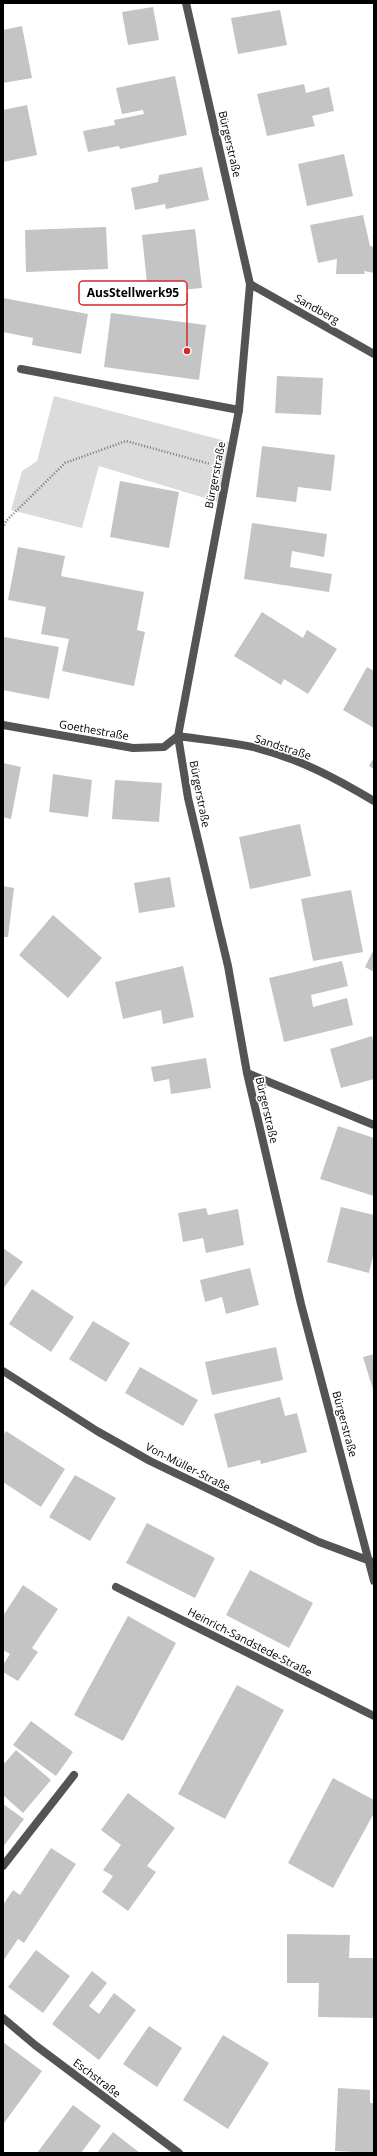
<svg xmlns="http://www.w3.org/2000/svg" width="377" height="2156" viewBox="0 0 377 2156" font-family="'Open Sans',sans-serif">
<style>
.green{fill:#dbdbdb}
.building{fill:#c4c4c4}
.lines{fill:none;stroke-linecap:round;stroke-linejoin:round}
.path{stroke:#767676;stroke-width:2.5;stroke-dasharray:1 2;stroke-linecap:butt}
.lane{stroke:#545454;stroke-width:8}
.street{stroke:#545454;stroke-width:8}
.labels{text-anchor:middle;stroke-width:3.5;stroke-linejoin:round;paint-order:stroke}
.street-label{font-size:11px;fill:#000;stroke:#fff}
.leader{fill:none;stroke:#d62828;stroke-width:1.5}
.callout-dot{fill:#d62828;stroke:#fff;stroke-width:1.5}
.callout{fill:#fff;stroke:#d62828;stroke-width:1.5}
.callout-label{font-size:12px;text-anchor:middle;font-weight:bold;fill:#000}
</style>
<rect width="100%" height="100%" fill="#fff"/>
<path class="green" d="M54,396L233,443L221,503L99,466L102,455L82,528L11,510L22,471L37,461Z"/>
<path class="building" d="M153,7L159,40L128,45L122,12Z
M280,10L287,45L238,54L231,18Z
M22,26L32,78L3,83V30Z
M175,76L187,135L120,149L119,146L88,152L83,131L115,125L114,120L144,114L143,110L122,114L116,88Z
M304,84L306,93L329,87L334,111L312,116L315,126L267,136L257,94Z
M27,105L37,155L3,162V110Z
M344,154L353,196L307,206L298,164Z
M202,167L209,200L166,209L165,204L135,210L131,188L158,182L159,175Z
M363,215L370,246L374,247V273L364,271L365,274H336L337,259L318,263L310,225Z
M106,227L108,269L26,272L25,230Z
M195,229L202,288L148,293L142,235Z
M3,298L88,314L81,354L32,345L33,338L3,332Z
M111,313L206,325L199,380L104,367Z
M277,376L323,378L321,415L275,413Z
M262,446L335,455L331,491L298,487L296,502L256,497Z
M120,481L179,492L169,548L110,537Z
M252,523L327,534L324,557L292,551L290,567L332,574L329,592L244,579Z
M18,547L65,556L61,576L144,592L137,630L145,632L134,686L62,671L69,639L41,634L46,607L8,600Z
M262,612L303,638L307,630L337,649L308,694L284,679L281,685L234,656Z
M4,637L59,647L49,699L3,690Z
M367,667L374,671V728L343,710Z
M374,757V769L369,766Z
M3,763L21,767L11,819L3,817Z
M53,774L92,780L88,817L49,812Z
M115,780L162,783L159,822L112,819Z
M300,824L311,876L250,889L239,837Z
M170,877L175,907L139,913L134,883Z
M3,886L14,888L8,937H3Z
M351,890L363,952L313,961L301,899Z
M53,915L102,958L68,998L19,955Z
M374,949V972L365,967Z
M342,961L348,986L311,995L313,1007L347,998L353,1025L284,1042L269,978Z
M183,966L194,1017L163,1024L161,1010L123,1019L115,982Z
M372,1036L374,1044V1079L341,1088L330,1049Z
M206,1058L211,1088L171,1094L169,1079L154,1082L151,1067Z
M338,1126L374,1138V1196L320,1179Z
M341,1207L374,1215V1252L369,1273L327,1262Z
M206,1208L208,1215L238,1209L244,1245L206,1253L203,1238L183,1242L178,1213Z
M3,1248L23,1262L3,1289Z
M250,1268L259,1305L226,1314L222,1297L205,1302L200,1280Z
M32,1289L74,1317L51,1352L9,1324Z
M93,1321L130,1343L106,1382L69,1359Z
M276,1347L283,1380L212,1395L205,1362Z
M374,1354V1393L363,1357Z
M140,1367L198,1400L183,1426L125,1393Z
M280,1397L285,1416L297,1413L307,1452L261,1464L260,1460L228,1468L214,1414Z
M6,1431L65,1469L41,1507L3,1482V1436Z
M75,1475L116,1498L90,1541L49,1517Z
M147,1523L215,1558L195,1598L126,1563Z
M250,1570L313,1603L289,1648L226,1615Z
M23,1585L58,1609L32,1648L38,1652L18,1681L3,1672V1665L10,1654L3,1650V1616Z
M128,1616L176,1643L123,1741L74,1715Z
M237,1685L284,1710L225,1819L178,1794Z
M31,1721L73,1752L56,1776L13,1745Z
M16,1750L51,1780L23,1813L3,1795V1765Z
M333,1778L374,1800V1813L333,1888L288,1863Z
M128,1793L175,1828L147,1866L156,1872L128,1911L102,1892L113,1876L103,1870L121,1845L101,1830Z
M3,1804L24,1819L3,1847Z
M51,1848L76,1864L24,1943L18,1939L3,1961V1905L13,1890L20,1895Z
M287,1934L350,1935L349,1958H374V2018L318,2017L319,1983H287Z
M36,1950L70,1976L43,2013L8,1987Z
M92,1971L107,1983L89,2006L99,2014L114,1993L136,2010L99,2060L52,2024Z
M149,2026L182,2048L157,2087L123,2064Z
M223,2035L269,2063L228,2129L183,2100Z
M3,2042L42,2071L4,2123L3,2122Z
M338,2088L370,2090V2103H374V2153L335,2151Z
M73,2105L101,2126L81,2153H37Z
M113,2132L140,2153H97Z"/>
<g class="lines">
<path class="path" d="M3,528L6,521L65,463L126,441L210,464"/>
<path class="lane" d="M21,369L239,410
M3,1866L74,1775"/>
<path class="street" d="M186,3L250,284L239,410L178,736L188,798L228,966L247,1073L301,1304L374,1581
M250,284L374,354
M3,725L133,748L164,747L178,736C204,740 231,742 257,748C300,759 337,779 374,801
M247,1073L374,1125
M3,1371L97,1431L150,1461L319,1542L373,1562
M116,1587L374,1716
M3,2018L35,2045L179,2153"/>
</g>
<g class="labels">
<g class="street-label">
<text transform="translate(230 144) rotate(77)" y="4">Bürgerstraße</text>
<text transform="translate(317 309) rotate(29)" y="4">Sandberg</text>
<text transform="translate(215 475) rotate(-79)" y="4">Bürgerstraße</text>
<text transform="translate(94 730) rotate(10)" y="4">Goethestraße</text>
<text transform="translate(283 747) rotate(18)" y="4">Sandstraße</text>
<text transform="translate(200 794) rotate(79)" y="4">Bürgerstraße</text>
<text transform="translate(267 1110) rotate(77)" y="4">Bürgerstraße</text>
<text transform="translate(345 1424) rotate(75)" y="4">Bürgerstraße</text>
<text transform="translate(188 1467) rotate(27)" y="4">Von-Müller-Straße</text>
<text transform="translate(250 1642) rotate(27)" y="4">Heinrich-Sandstede-Straße</text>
<text transform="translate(97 2078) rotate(37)" y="4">Eschstraße</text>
</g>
</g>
<path class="leader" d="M187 351L187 293"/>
<circle class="callout-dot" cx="187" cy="351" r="4"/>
<rect class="callout" x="79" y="281" width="108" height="24" rx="4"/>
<g class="callout-label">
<text x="133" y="297">AusStellwerk95</text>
</g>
<rect width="377" height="2156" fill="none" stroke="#000000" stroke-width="8"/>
</svg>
